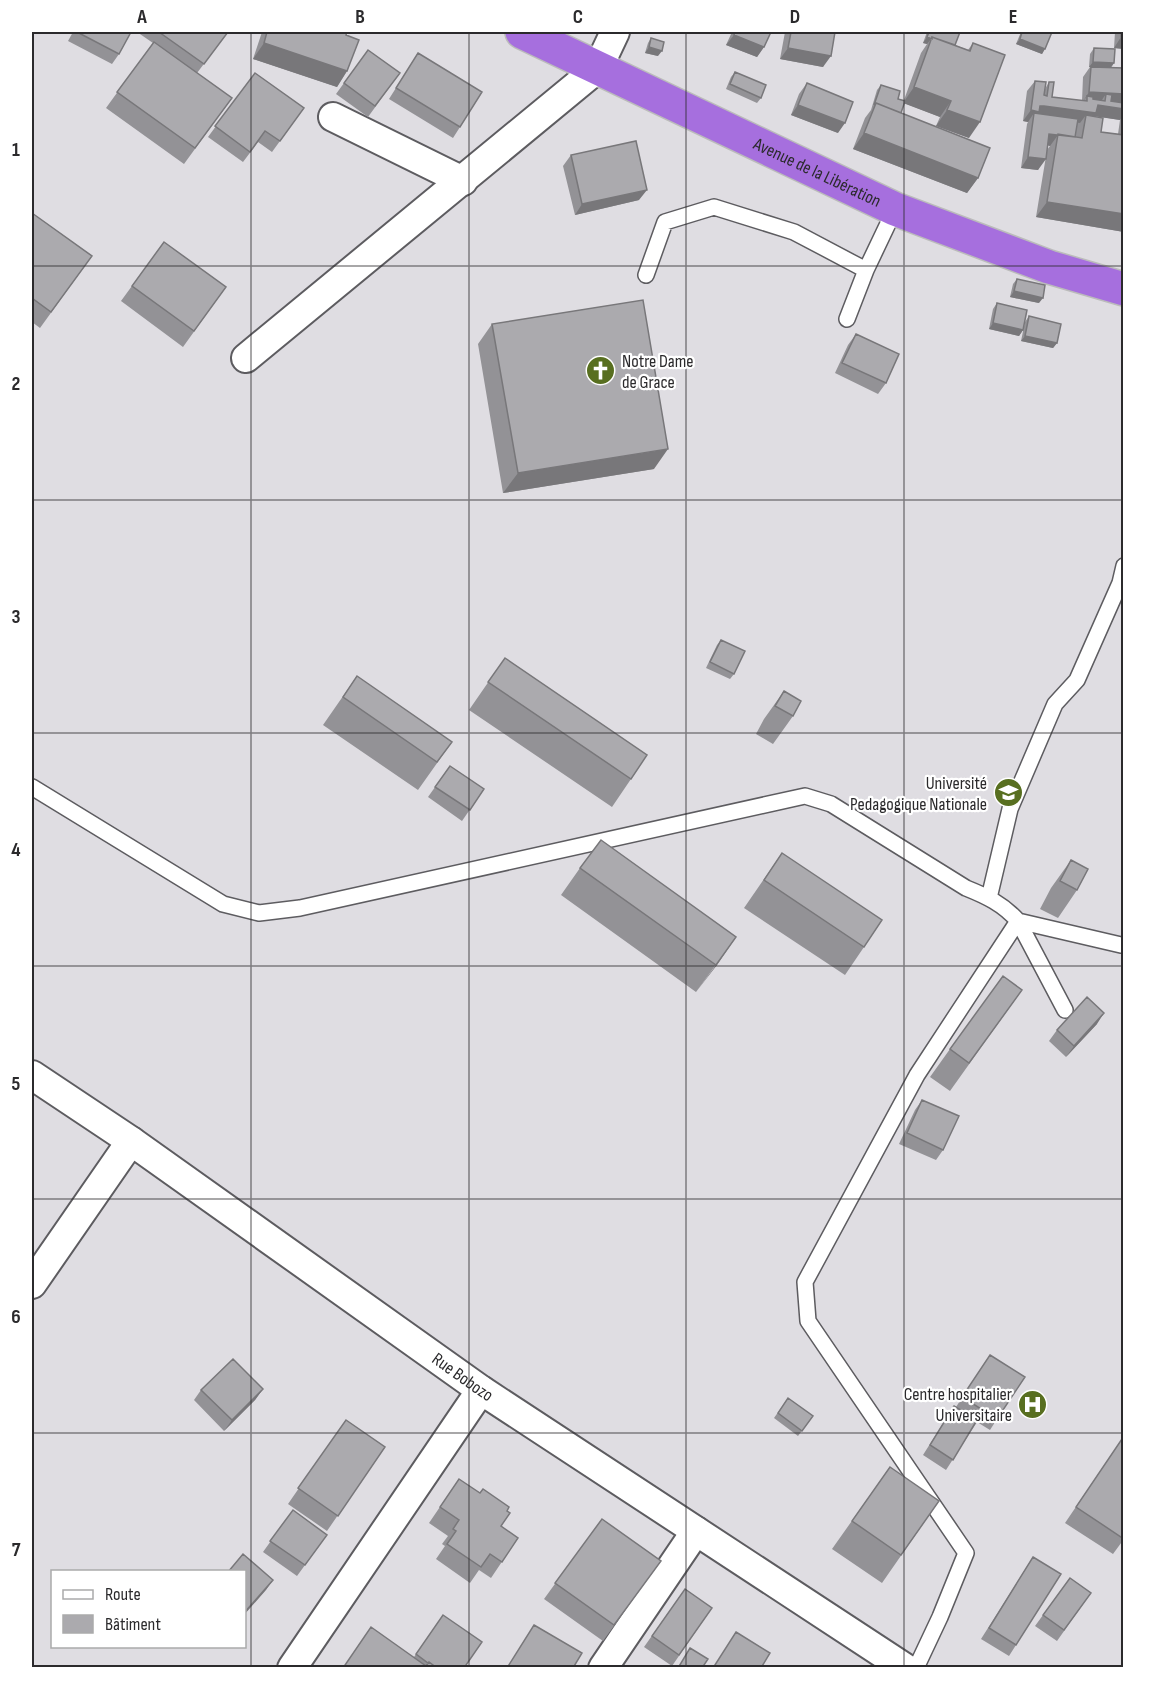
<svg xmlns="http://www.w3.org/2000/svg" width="1155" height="1699" viewBox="0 0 1155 1699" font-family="'Sofia Sans Condensed',sans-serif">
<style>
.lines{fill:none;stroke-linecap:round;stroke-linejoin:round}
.lane-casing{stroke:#5d5c60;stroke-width:18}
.street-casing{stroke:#5d5c60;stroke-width:32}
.highway-casing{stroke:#bbb;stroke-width:36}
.lane{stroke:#fff;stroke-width:15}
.street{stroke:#fff;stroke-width:28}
.highway{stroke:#a66fde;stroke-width:33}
.wall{fill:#939296;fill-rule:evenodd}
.shaded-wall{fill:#78777a}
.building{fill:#abaaae;stroke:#78777a;stroke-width:1.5}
.grid{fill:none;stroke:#2b2a2c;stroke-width:1.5;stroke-opacity:0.55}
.labels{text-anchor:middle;stroke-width:4.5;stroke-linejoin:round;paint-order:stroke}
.street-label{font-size:18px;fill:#2b2a2c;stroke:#fff}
.poi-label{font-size:18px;fill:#2b2a2c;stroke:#fff;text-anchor:end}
.neatline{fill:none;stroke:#2b2a2c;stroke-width:2}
.grid-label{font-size:20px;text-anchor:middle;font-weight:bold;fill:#2b2a2c}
</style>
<rect width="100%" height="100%" fill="#dfdde2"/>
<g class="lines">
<defs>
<path id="lane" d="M646,275L665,222L714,207L794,232L866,270L895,209
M847,319L866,270
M32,787L223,904L259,913L300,908L805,796L831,804L966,888C986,896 1003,904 1018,921L917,1075L805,1282L808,1321L966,1553L940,1617L916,1668
M989,898L1010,809L1055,704L1077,680L1120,583L1124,566
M1065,1010L1018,921L1121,945"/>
<g id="street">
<path d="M333,117L463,181"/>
<path d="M246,358L598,68L615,32"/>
<path id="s1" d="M32,1075L131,1141L481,1390L905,1668"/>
<path d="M32,1284L131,1141"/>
<path d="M292,1668L481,1390"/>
<path d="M603,1668L696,1531"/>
</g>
<g id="highway">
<path id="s2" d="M522,32L895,209L1049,267L1124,289"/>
</g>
</defs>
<use href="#lane" class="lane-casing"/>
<use href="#street" class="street-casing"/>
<use href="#highway" class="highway-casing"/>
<use href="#lane" class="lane"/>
<use href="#street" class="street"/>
<use href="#highway" class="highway"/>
</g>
<path class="wall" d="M73,32H131L119,54L112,64L68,41Z
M137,32H228L197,73L232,98L184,164L106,108L153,43Z
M262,32H347L346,35L347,71L337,87L253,59Z
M732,32H771L764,47L757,57L726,45Z
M785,32H835L823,67L780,59Z
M927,32H960L955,45L968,50L973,43L969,138L936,126L940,117L904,103L901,113L978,178L967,193L853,149L865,118L871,110L877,90L881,85L898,99L904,100L921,53L927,44L923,43Z
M1021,32H1052L1042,54L1016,44Z
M1115,32H1124V49L1114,48Z
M651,38L658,56L645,53L648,43Z
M1094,48L1114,63L1111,68H1124V232L1036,217L1047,150L1050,146L1048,145L1038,170L1021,168L1027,124L1028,122L1023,121L1027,91L1035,81L1045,89L1049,82L1052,97L1082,101L1083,77L1090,67H1089L1090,54ZM1095,116L1120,120L1118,134L1101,132Z
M368,50L400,73L368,117L336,94Z
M418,53L460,127L453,138L389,99Z
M735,72L761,98L757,103L726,89L731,77Z
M255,73L304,108L272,152L258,142L243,162L208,137Z
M807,83L838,133L791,115L799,94Z
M571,155L639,200L575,215L563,166Z
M32,213L92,256L40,328L32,322Z
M164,242L226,287L183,347L121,301Z
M1017,279L1039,303L1010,297L1013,284Z
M997,303L1023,330L1019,336L989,329L993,309Z
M1029,316L1057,343L1053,348L1021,341L1025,322Z
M492,324L654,469L503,493L478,344Z
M856,334L886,383L878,394L835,373L848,345Z
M721,640L734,674L730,679L706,668L717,645Z
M505,658L631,779L612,807L469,710Z
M357,676L452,742L418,790L323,725Z
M784,691L793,716L773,744L756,734L764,719Z
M450,766L484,789L462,821L428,797Z
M782,853L864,947L845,975L744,908Z
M1071,860L1077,890L1058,918L1040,909L1051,888Z
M580,868L736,937L696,992L561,895Z
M1022,990L950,1091L930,1077L950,1049Z
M1097,1024L1066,1057L1049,1041L1057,1030Z
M922,1100L943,1150L936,1160L899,1144L915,1110Z
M990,1355L997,1419L990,1430L977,1422L946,1470L923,1455L947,1417L954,1406L956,1407Z
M263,1389L255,1400L224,1431L194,1400L201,1390Z
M788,1398L813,1416L798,1436L774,1418Z
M346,1420L385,1447L327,1531L288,1504Z
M1124,1436V1539L1113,1554L1065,1523Z
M890,1467L939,1501L882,1583L832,1549Z
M459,1479L507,1511L501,1526L518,1538L491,1578L479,1570L470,1583L436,1559L445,1546L442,1544L448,1536L429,1523Z
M293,1510L327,1535L297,1576L263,1552Z
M602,1519L661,1561L603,1641L544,1599Z
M1033,1557L1016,1645L1009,1656L981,1639Z
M1070,1578L1091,1593L1057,1641L1035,1626Z
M685,1589L712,1608L672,1666L644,1647Z
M443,1615L464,1668H343L414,1657Z"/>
<path class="shaded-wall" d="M734,35L764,47L757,57L726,45Z
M927,37L931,39L927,44L923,43Z
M1121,37L1124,38V49L1114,48Z
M1020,39L1045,49L1042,54L1016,44Z
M264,43L347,71L337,87L253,59Z
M649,47L662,51L658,56L645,53Z
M788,48L831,56L823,67L780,59Z
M1093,62L1114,63L1110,68L1089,67Z
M914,87L951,101L940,117L903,103Z
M1089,92L1124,94V105L1105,101L1106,94L1099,104L1087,101V96L1082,103Z
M798,105L845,123L838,133L791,115Z
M1098,105L1124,109V114L1120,120L1086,115L1080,123L1036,117L1034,113L1028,122L1023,121L1031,110L1040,106Z
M947,110L980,122L969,138L936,126Z
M864,133L978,178L967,193L853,149Z
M1049,134L1058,135L1050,146L1042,144Z
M1028,157L1046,159L1038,170L1021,168Z
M647,190L639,200L575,215L582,204Z
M1047,202L1124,214V232L1036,217Z
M1014,291L1043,298L1039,303L1010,297Z
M993,323L1023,330L1019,336L989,329Z
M1025,336L1057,343L1053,348L1021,341Z
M668,449L654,469L503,493L518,473Z
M736,937L717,965L696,992L716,965Z
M1104,1013L1097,1024L1066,1057L1074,1046Z
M263,1389L255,1400L224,1431L232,1420Z
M273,1580L266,1590L244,1615V1613Z"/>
<path class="building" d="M77,32H131L119,54Z
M159,32H228L204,64Z
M267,32H347L346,35L359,40L347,71L264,43Z
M735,32H771L764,47L734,35Z
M791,32H835L831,56L788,48Z
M929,32H960L955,45L932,37V39L927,37Z
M1022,32H1052L1045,49L1020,39Z
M1121,32H1124V38L1121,37Z
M932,37L970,51L973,43L1005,55L980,122L947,110L951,101L914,87Z
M651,38L664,42L662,51L649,47Z
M154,42L232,98L195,148L117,92Z
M1094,48L1115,49L1114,63L1093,62Z
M368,50L400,73L375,106L344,83Z
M418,53L482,92L460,127L396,88Z
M1091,67L1124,68V94L1089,92Z
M735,72L766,85L761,98L730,84Z
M255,73L304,108L280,141L265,131L250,152L215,126Z
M1035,81L1046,82L1044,95L1047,96L1049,82H1054L1052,97L1087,101V96L1093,97V99L1105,101L1106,94L1112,95L1111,101L1124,103V109L1098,105L1096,113L1044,106H1040L1039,112L1031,110Z
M807,83L853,102L845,123L798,105Z
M881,85L900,91L898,99L905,101L901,113L876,103L874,105Z
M876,103L990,148L978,178L864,133Z
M1034,113L1078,119L1075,137L1049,134L1046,159L1028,157Z
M1086,115L1103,118L1101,132L1124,135V214L1047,202L1058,134L1082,138Z
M636,141L647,190L582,204L571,155Z
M32,213L92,256L51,312L32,298Z
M164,242L226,287L194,331L132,286Z
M1017,279L1045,285L1043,298L1014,291Z
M643,300L668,449L518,473L492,324Z
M997,303L1027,310L1023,330L993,323Z
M1029,316L1061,324L1057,343L1025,336Z
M856,334L899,354L886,383L842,363Z
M721,640L745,651L734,674L710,662Z
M505,658L647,755L631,779L488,682Z
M357,676L452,742L437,762L343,697Z
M784,691L801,701L793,716L775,706Z
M450,766L484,789L470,810L435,787Z
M601,840L736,937L716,965L580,868Z
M782,853L882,920L864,947L764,880Z
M1071,860L1088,869L1077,890L1060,881Z
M1003,976L1022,990L969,1063L950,1049Z
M1087,997L1104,1013L1074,1046L1057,1030Z
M922,1100L959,1116L943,1150L907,1133Z
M990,1355L1025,1377L997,1419L962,1397Z
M233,1359L263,1389L232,1420L201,1390Z
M788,1398L813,1416L802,1431L778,1413Z
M954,1406L977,1420L953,1460L930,1445Z
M346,1420L385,1447L338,1516L298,1488Z
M1124,1436V1539L1076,1507Z
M890,1467L939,1501L901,1555L852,1521Z
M459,1479L480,1493L483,1489L509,1507L507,1511L510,1513L501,1526L518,1538L502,1562L490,1554L481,1567L447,1544L456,1531L453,1529L459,1520L440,1507Z
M293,1510L327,1535L305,1565L270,1541Z
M602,1519L661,1561L614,1625L555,1583Z
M243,1554L273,1580L244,1613V1572H228Z
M1033,1557L1061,1574L1016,1645L989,1628Z
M1070,1578L1091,1593L1064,1630L1043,1615Z
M685,1589L712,1608L679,1655L652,1636Z
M443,1615L482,1642L464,1668H437L429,1662L428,1663L416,1654Z
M534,1625L582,1653L573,1668H507Z
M371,1627L426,1666L429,1662L437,1668H343Z
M736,1632L770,1653L761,1668H713Z
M690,1648L708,1659L702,1668H678Z"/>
<path class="grid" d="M251,32V1668M469,32V1668M686,32V1668M904,32V1668M32,266H1124M32,500H1124M32,733H1124M32,966H1124M32,1199H1124M32,1433H1124"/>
<defs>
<symbol id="church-disc" viewBox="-11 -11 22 22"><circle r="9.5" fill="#586f20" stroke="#fff"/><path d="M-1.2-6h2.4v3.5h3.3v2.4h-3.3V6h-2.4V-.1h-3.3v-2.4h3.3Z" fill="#fff"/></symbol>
<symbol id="university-disc" viewBox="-11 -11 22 22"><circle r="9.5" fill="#586f20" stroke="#fff"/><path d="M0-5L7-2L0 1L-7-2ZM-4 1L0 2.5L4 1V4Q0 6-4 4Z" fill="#fff"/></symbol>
<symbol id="hospital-disc" viewBox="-11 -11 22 22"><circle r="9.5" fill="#586f20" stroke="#fff"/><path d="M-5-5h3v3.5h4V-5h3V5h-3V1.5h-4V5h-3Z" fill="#fff"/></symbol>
</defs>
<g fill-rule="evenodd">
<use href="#church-disc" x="584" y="354" width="33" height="33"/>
<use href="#university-disc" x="992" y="776" width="33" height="33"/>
<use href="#hospital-disc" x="1016" y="1388" width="33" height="33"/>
</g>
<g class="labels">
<g class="street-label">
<text dy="6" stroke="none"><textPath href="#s2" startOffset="327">Avenue de la Libération</textPath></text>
<text dy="6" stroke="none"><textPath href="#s1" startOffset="526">Rue Bobozo</textPath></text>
</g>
<g class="poi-label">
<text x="622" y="367" text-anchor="start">Notre Dame<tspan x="622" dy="21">de Grace</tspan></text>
<text x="987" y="789">Université<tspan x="987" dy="21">Pedagogique Nationale</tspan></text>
<text x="1012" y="1400">Centre hospitalier<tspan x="1012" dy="21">Universitaire</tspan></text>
</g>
</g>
<rect width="1155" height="1699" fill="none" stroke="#ffffff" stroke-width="66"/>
<rect x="51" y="1570" width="195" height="78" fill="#ffffff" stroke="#aaaaab" stroke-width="1.5"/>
<rect x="63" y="1590" width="30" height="9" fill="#ffffff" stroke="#aaaaab" stroke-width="1.5"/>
<text x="105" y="1600" font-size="18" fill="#2b2a2c">Route</text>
<rect x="63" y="1615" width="30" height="18" fill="#abaaae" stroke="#aaaaab" stroke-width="1.5"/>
<text x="105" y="1630" font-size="18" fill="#2b2a2c">Bâtiment</text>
<rect x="33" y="33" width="1089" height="1633" class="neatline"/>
<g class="grid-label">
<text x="142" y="23">A</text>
<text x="360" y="23">B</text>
<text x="578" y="23">C</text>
<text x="795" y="23">D</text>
<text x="1013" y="23">E</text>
<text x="16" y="156">1</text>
<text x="16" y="390">2</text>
<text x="16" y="623">3</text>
<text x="16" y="856">4</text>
<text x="16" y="1090">5</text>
<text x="16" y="1323">6</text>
<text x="16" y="1556">7</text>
</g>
</svg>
